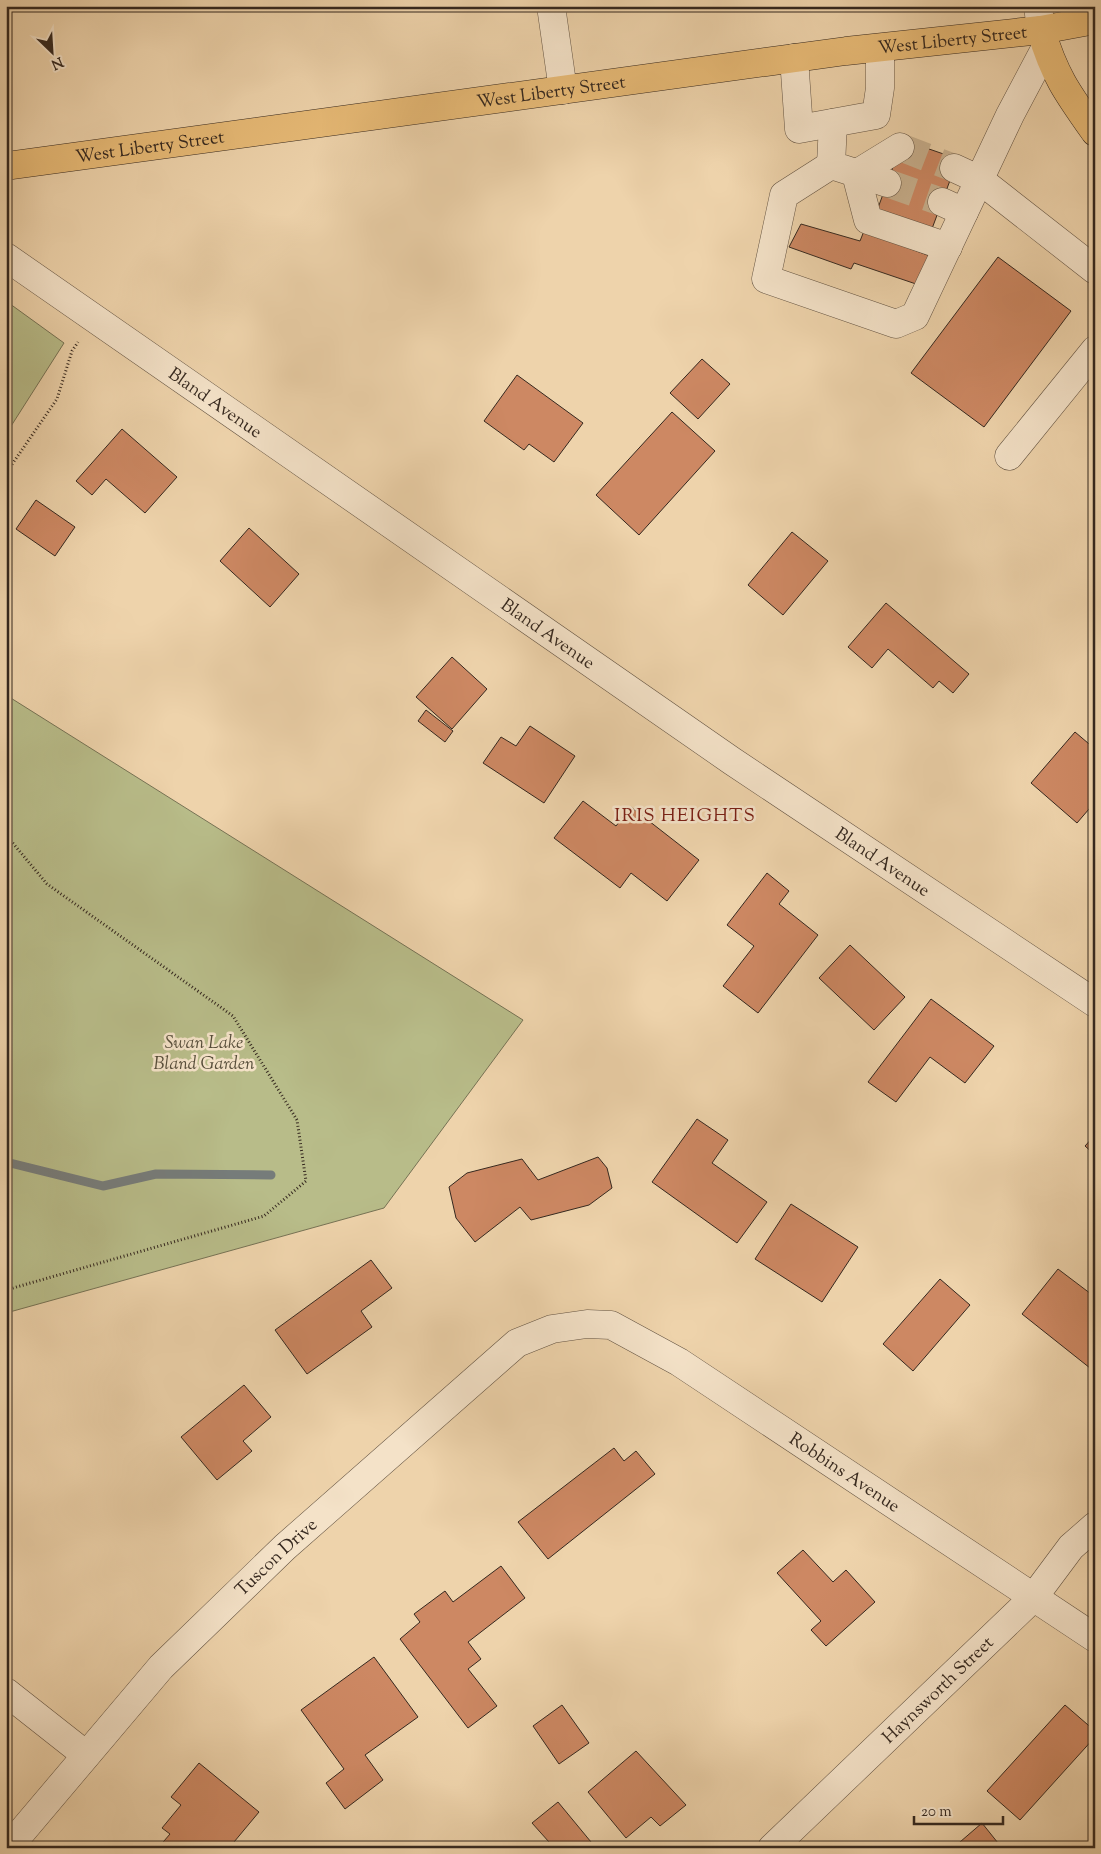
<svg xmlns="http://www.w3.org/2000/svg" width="1101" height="1854" viewBox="0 0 1101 1854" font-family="'Sorts Mill Goudy',serif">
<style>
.green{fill:#b8bc89;stroke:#767254}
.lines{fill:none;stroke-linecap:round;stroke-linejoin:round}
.stream{stroke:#767c7a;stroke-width:9}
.building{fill:#cd8863;stroke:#35281f}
.minor-tunnel{stroke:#c9b18f;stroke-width:28;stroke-dasharray:28 14;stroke-linecap:butt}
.minor-casing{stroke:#635342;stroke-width:29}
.major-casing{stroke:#35281f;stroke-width:29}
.path{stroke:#35281f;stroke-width:3;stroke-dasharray:1 2.5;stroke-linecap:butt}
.minor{stroke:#f4e2c8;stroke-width:28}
.major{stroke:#e7ba76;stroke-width:28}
.labels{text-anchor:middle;stroke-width:5;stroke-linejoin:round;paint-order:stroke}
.street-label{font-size:18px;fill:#35281f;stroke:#f4e2c8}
.park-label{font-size:18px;font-style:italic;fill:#564d3a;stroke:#f4e2c8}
.neighbourhood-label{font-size:19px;letter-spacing:1px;fill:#7a1f14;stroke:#f4e2c8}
</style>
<rect width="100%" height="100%" fill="#eed3ab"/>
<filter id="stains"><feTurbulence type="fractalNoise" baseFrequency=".004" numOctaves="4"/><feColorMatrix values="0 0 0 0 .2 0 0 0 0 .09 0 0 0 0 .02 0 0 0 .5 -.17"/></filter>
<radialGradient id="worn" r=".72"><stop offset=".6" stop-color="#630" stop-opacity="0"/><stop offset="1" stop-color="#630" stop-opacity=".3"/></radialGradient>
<path class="green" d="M6,301L64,343L6,434Z
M6,695L523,1020L384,1208L6,1313Z"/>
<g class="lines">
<path class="stream" d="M6,1162L103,1186L156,1174L271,1175"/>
</g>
<path class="building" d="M903,140L958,159L930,234L875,216Z
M801,224L860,241L864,231L930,256L919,285L854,263L851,269L789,247Z
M998,257L1071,311L984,427L911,373Z
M702,359L730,384L698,419L670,393Z
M517,375L583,423L554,462L529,444L524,450L484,421Z
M672,412L715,451L639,535L596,495Z
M122,429L177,477L145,513L106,479L92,495L76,481Z
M36,500L75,527L55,556L16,529Z
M249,528L299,574L270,607L220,561Z
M792,532L828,561L783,615L748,585Z
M886,603L969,674L953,693L939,681L933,688L888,649L872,668L848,647Z
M452,657L487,689L452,729L416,697Z
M426,710L453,731L445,742L418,721Z
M530,726L575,756L544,803L483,763L501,737L516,746Z
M1075,732L1095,749V802L1077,823L1031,783Z
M583,801L616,826L631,807L699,860L667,901L631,873L620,888L554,838Z
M767,873L789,891L779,904L818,935L758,1013L723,986L754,946L727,925Z
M850,945L905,997L874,1030L819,978Z
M931,999L994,1046L965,1083L930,1057L896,1102L868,1082Z
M697,1119L728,1140L712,1163L767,1202L737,1243L652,1182Z
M1095,1135V1155L1085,1146Z
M598,1157L607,1168L612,1188L589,1205L531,1220L520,1207L475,1242L456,1218L449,1187L467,1173L522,1159L538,1180Z
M791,1204L858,1247L822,1302L755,1259Z
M371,1260L392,1288L361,1311L372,1327L307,1374L275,1330Z
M1058,1269L1095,1297V1372L1022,1314Z
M940,1279L970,1305L913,1371L883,1344Z
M244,1385L271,1417L243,1441L252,1451L217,1480L181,1437Z
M614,1448L624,1461L636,1451L655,1474L548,1559L518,1522Z
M803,1550L833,1582L846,1570L875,1602L826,1646L811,1630L821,1621L777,1573Z
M501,1566L525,1598L468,1642L481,1659L468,1669L497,1706L468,1728L400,1639L420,1622L414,1614L445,1591L453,1602Z
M374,1657L418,1717L365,1755L383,1780L345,1809L326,1783L344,1769L301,1710Z
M562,1705L589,1743L559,1764L533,1726Z
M1065,1705L1095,1731V1737L1020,1820L987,1791Z
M636,1751L686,1805L660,1826L651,1817L626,1838L588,1792Z
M199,1763L259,1812L229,1848H158L170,1834L162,1828L181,1805L171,1797Z
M558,1802L596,1848H542L549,1842L532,1823Z
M982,1823L1002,1848H953Z"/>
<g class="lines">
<path class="minor-tunnel" d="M900,147L954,168
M887,183L942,202"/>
<defs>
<g id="minor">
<path d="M551,6L563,90"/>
<path d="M1038,6L1041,30"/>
<path d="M794,58L799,129L876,115L880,88V48"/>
<path d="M833,123L831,165L887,183"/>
<path d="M831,165L784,195L766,279L896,324L915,316L1010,115L1046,47"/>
<path d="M954,168L980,180L1095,270"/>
<path d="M856,174L868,220L948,247"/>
<path d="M856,174L900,147"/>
<path d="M942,202L964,212"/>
<path id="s1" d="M6,257L732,761L1095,1003"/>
<path d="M1009,456L1095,350"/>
<path d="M6,1692L86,1755"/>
<path id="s2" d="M8,1848L161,1667L285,1547L517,1343L552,1329L587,1324L611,1325L679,1362L1095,1638"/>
<path id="s3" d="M772,1848L1033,1598L1071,1547L1095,1526"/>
</g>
<g id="major">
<path d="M1041,30C1054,75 1068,94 1095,132"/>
<path id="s4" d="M6,166L846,51L1041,30L1095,20"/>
</g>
</defs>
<use href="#minor" class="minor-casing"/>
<use href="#major" class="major-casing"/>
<path class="path" d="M6,473L57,399L72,351L78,342
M6,835L47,884L233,1016L297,1120L306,1181L264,1216L6,1290"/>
<use href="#minor" class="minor"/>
<use href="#major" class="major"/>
</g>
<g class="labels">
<g class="street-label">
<text dy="6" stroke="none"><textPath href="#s4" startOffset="955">West Liberty Street</textPath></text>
<text dy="6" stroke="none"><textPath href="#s4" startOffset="550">West Liberty Street</textPath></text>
<text dy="6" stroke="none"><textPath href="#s4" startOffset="145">West Liberty Street</textPath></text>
<text dy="6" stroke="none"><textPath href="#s1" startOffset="255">Bland Avenue</textPath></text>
<text dy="6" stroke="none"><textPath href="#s1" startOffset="660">Bland Avenue</textPath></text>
<text dy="6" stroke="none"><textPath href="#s1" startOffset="1065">Bland Avenue</textPath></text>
<text dy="6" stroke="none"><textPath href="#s2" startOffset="1092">Robbins Avenue</textPath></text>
<text dy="6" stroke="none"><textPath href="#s2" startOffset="396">Tuscon Drive</textPath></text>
<text dy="6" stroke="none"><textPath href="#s3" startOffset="229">Haynsworth Street</textPath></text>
</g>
<g class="park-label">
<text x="204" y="1048">Swan Lake<tspan x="204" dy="21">Bland Garden</tspan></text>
</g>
<g class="neighbourhood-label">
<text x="685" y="821">IRIS HEIGHTS</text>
</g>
</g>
<rect width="1101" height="1854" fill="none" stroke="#eed3ab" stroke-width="25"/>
<rect x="8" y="8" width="1086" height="1839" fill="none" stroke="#35281f" stroke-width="2.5"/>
<rect x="12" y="12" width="1076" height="1829" fill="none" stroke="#35281f"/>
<g transform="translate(52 52) rotate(155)" stroke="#f4e2c8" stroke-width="4" paint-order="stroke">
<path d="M0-4L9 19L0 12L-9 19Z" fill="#35281f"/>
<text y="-8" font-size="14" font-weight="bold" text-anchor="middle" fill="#35281f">N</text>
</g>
<path d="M914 1816v8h89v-8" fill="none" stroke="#35281f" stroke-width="2.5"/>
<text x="921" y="1816" font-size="15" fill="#35281f" stroke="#f4e2c8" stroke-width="4" paint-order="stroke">20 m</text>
<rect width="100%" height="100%" filter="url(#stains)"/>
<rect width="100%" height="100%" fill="url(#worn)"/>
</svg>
